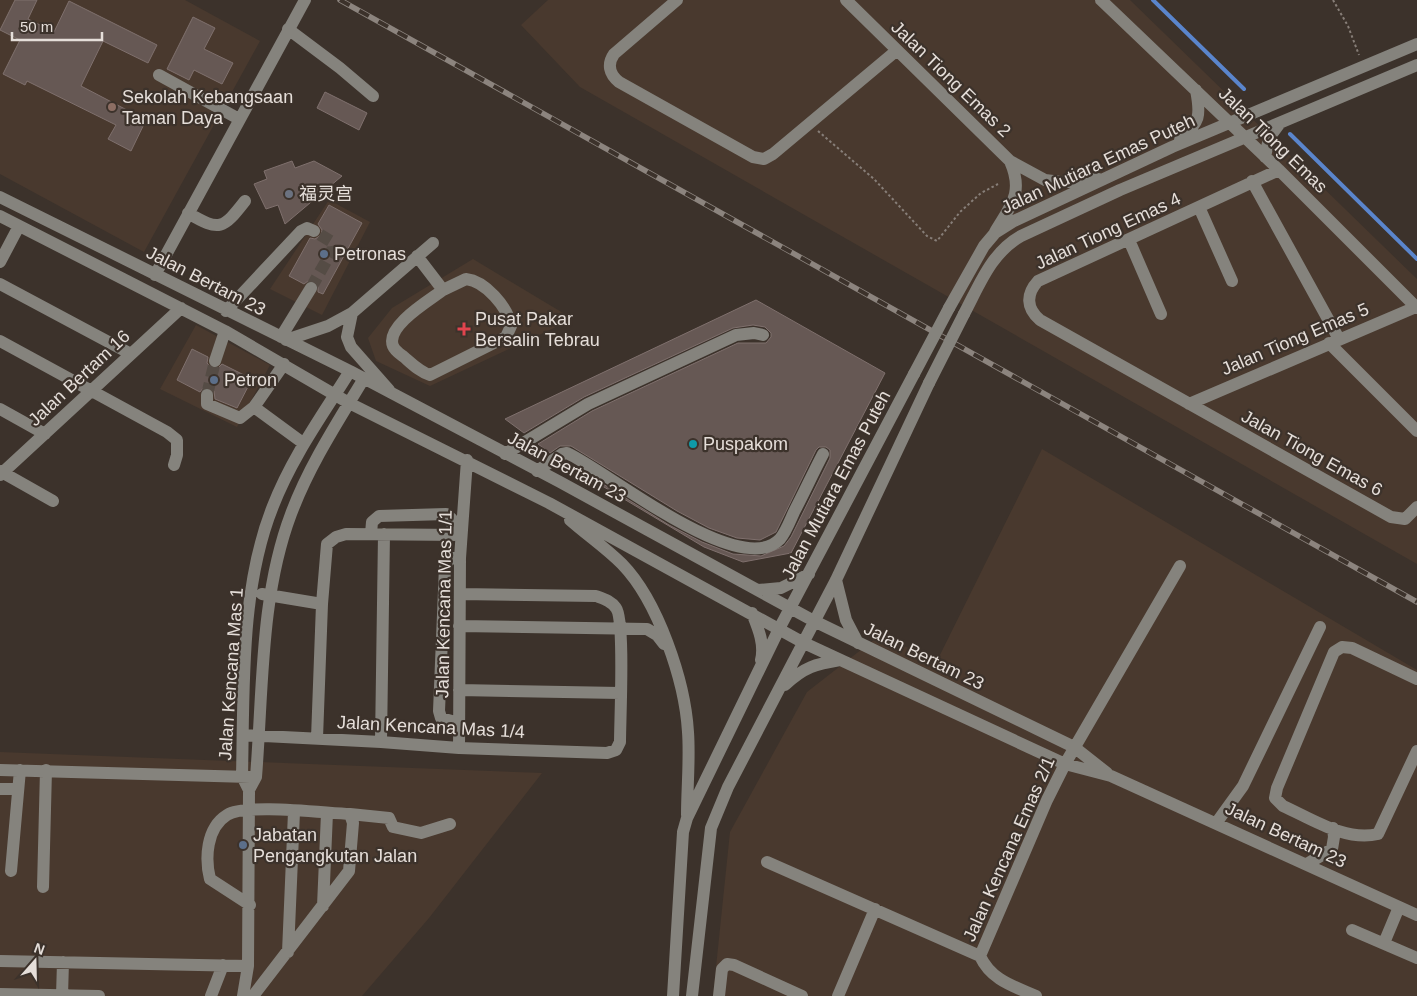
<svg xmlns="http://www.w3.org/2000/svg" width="1417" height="996" viewBox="0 0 1417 996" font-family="Helvetica,'Noto Sans SC',sans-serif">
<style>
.built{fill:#49392e}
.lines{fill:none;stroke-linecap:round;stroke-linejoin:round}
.stream{stroke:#5a85cc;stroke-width:4}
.building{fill:#665854;stroke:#7f706d}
.minor-tunnel{stroke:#554c45;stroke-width:12;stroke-dasharray:12 6;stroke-linecap:butt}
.path{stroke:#877e78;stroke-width:2;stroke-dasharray:2.5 2.5;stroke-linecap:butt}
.minor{stroke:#85837d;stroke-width:12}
.rail-casing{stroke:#8c847e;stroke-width:5.5}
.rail{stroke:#3c322b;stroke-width:4;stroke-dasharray:11;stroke-linecap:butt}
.minor-bridge{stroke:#85837d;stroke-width:12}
.education-dot{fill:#8d6e63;stroke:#3c322b;stroke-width:2}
.worship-dot{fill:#6b7280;stroke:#3c322b;stroke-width:2}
.service-dot{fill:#5c6f8a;stroke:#3c322b;stroke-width:2}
.health-dot{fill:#e0444e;stroke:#3c322b;stroke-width:2}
.culture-dot{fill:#0f9aa8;stroke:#3c322b;stroke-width:2}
.labels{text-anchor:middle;stroke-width:4.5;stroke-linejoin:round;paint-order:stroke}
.street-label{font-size:18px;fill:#e5ded9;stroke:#3c322b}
.poi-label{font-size:18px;fill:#e5ded9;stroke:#3c322b;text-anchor:start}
</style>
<rect width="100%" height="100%" fill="#3c322b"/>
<path class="built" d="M0,0H185L260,41L144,252L0,174Z
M548,0H1130L1417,279V564L580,87L521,25Z
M329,200L370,222L322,315L270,289Z
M473,259L573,319L430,386L376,361L368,338L392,308Z
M196,325L270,365L237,427L160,389Z
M1042,449L1417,670V996H713L730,832L807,692L880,635L937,661Z
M0,752L542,773L429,918L362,996H0Z"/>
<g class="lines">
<path class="stream" d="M1153,0L1244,89
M1290,134L1417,259"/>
</g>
<path class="building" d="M15,0H37L28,19L54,32L69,1L157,45L148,63L103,41L81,86L146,120L131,151L108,139L116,125L27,81L25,85L3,74L20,40L0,30Z
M193,17L215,28L204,49L233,63L222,84L194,70L189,80L167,69Z
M325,92L367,113L359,130L317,108Z
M292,161L295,168L314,161L342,176L285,224L278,205L266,209L254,184L267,179L264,171Z
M329,205L362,223L323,294L318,292V285L315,281H308L304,284L289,276L310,238L315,239L321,235L322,230L318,224Z
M756,300L885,373L791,553L743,562L704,547L564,463L566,462L582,471L669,525L702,542L733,554L761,556L784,546L791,537L830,458V450L826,447H819L816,450L776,532L760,540L737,538L709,528L677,511L571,446H560L550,453L538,444L592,411L738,343H766L771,337V333L765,327L753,325L733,328L584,397L524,433L505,419Z
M192,349L208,357L207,363L212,368L217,369L222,364L252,379L237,408L215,399L214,391L211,388H203L200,392L177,380Z"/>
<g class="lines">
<path class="minor-tunnel" d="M311,288L333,249L332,242L314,231
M207,395L215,361"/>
<path class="path" d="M1333,0L1348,26L1359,55
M818,131L874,179L927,236L937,241L960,212L981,193L998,184"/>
<path class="minor" d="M677,0L614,54C607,64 609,74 619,82L753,157L764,159L773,154L896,51
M846,0L1010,161L1045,180L1061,182L1098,179
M1101,0L1279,170L1417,308
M288,29L340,68L373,96
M159,75L239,119
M1180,140C1200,122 1201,116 1196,90
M1265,157L1269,138L1280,123
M1279,170L1038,281C1026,294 1026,308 1040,320L1391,517L1405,519L1417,507
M1252,181L1339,339
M0,197L350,371L560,482L814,621L1074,747L1107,773
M1199,207L1232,281
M188,213C220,232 223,229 245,201
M0,216L225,331L349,403L549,503L804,643L1065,764L1111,776L1417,915
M995,232C1011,205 1024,193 1010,161
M1129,240L1161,314
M417,256L443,290L466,279C485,281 508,307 511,326L506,337L430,375C420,372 412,364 404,357C400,354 395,351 393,346C385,326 430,300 443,290
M0,262L19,226
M155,275L305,0
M0,284L131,354
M949,308L984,246L995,233L1014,221L1172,147L1417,44
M226,311L301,231L307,228L314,231
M352,313L347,337L351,347L389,390
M964,314C980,284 991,253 1021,236L1120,190L1417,65
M281,337L311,288
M286,340L328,326L352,313L433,243
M0,341L167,432L177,440V455L174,465
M1329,343L1417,431
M215,361L225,331
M207,395V404L240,418L254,407L284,364
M1189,404L1416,307
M254,407L303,443
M0,409L45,434
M505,454L588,404L736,335L754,333L763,335
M0,471L53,501
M537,471L562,454L567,453C607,471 740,581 780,539C786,532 790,521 794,512C804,493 813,473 823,454
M0,475L181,308
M570,520C587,535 606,548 622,564C658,601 685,681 688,732C690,759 687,788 687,815
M371,534L372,522L379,516L446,514L452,519L453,535
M836,580L846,620L858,643
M758,590L781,588L809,574
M262,594L322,604
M752,613C758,628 765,644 761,660
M459,626L647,629L657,635L664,644
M1417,679L1352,648L1342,647L1334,652L1277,788L1275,798L1283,806C1312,819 1346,842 1378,834L1417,751
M785,685C804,667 816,664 840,660
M459,690L620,693
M459,723L441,718L439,711L445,566L451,558H460
M243,735L381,742L459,748L607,753L616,750L620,742C620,720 625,620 616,608C611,601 604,599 596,596L460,594
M317,738L322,604L327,544L336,537L346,534L461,535
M381,742L384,534
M459,748L460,558L467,460
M0,770L250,777
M0,789H18
M249,790L242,776C244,689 240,588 273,506C292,457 322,416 350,371
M350,814L389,818L393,827L421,833L450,824
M1217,822L1243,786L1320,627
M767,862L980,956
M1307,864L1332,849L1334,837L1333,828
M11,871L20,770
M43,887L46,770
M250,905L210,879C205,859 206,828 227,815C246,803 324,813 350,814L353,823L349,871L253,996
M323,906L327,813
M1352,930L1417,958
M1384,943L1399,907
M288,952L294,812
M0,961L248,966
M0,994L99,996
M62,996L63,962
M211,996L223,965
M243,996L248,966L249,790L256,777C263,690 260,596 291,514C309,466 337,423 363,380
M673,996L683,832L687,818L779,629L914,374
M692,996L711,828L728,787L836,580L929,383
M719,996L722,969L727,964L734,965L802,996
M838,996L875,909
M1036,996C1013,986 991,980 980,956L1047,800L1065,764L1180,566"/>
<defs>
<path id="rail" d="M340,0L1417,602"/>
</defs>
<use href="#rail" class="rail-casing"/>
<use href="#rail" class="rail"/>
<path class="minor-bridge" d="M914,374L949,308
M929,383L964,314"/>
</g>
<circle class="education-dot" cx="112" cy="107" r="5"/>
<circle class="worship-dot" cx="289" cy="194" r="5"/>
<g class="service-dot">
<circle cx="324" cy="254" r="5"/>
<circle cx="214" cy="380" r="5"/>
<circle cx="243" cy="845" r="5"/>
</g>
<path class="health-dot" d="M461.5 321.5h5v5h5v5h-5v5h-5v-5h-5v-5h5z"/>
<circle class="culture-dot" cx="693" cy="444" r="5"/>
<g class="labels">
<g class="street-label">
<text transform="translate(951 79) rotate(44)" y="6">Jalan Tiong Emas 2</text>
<text transform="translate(1273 140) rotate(44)" y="6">Jalan Tiong Emas</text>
<text transform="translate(1098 164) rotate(-25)" y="6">Jalan Mutiara Emas Puteh</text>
<text transform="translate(1108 231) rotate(-25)" y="6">Jalan Tiong Emas 4</text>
<text transform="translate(206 281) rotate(27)" y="6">Jalan Bertam 23</text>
<text transform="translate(1295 339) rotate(-23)" y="6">Jalan Tiong Emas 5</text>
<text transform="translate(79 378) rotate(-43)" y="6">Jalan Bertam 16</text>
<text transform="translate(1312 453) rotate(29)" y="6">Jalan Tiong Emas 6</text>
<text transform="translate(567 467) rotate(28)" y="6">Jalan Bertam 23</text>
<text transform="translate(836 485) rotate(-62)" y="6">Jalan Mutiara Emas Puteh</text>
<text transform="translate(444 604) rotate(-89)" y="6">Jalan Kencana Mas 1/1</text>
<text transform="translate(924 656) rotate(26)" y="6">Jalan Bertam 23</text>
<text transform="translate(231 674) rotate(-86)" y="6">Jalan Kencana Mas 1</text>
<text transform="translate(431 727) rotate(3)" y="6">Jalan Kencana Mas 1/4</text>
<text transform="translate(1286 835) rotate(25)" y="6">Jalan Bertam 23</text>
<text transform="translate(1009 849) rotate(-66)" y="6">Jalan Kencana Emas 2/1</text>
</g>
<g class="poi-label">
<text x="122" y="103">Sekolah Kebangsaan<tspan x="122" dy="21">Taman Daya</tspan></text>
<text x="299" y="200">福灵宫</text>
<text x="334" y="260">Petronas</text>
<text x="475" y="325">Pusat Pakar<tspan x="475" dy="21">Bersalin Tebrau</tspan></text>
<text x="224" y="386">Petron</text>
<text x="703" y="450">Puspakom</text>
<text x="253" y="841">Jabatan<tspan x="253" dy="21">Pengangkutan Jalan</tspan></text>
</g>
</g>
<g transform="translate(35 961) rotate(20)" stroke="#3c322b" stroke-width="4" paint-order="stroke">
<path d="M0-4L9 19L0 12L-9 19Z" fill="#e5ded9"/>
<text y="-8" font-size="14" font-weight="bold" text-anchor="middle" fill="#e5ded9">N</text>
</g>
<path d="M12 32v8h90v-8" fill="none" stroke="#e5ded9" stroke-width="2.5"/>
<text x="20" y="32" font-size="15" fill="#e5ded9" stroke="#3c322b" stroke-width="4" paint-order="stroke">50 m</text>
</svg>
